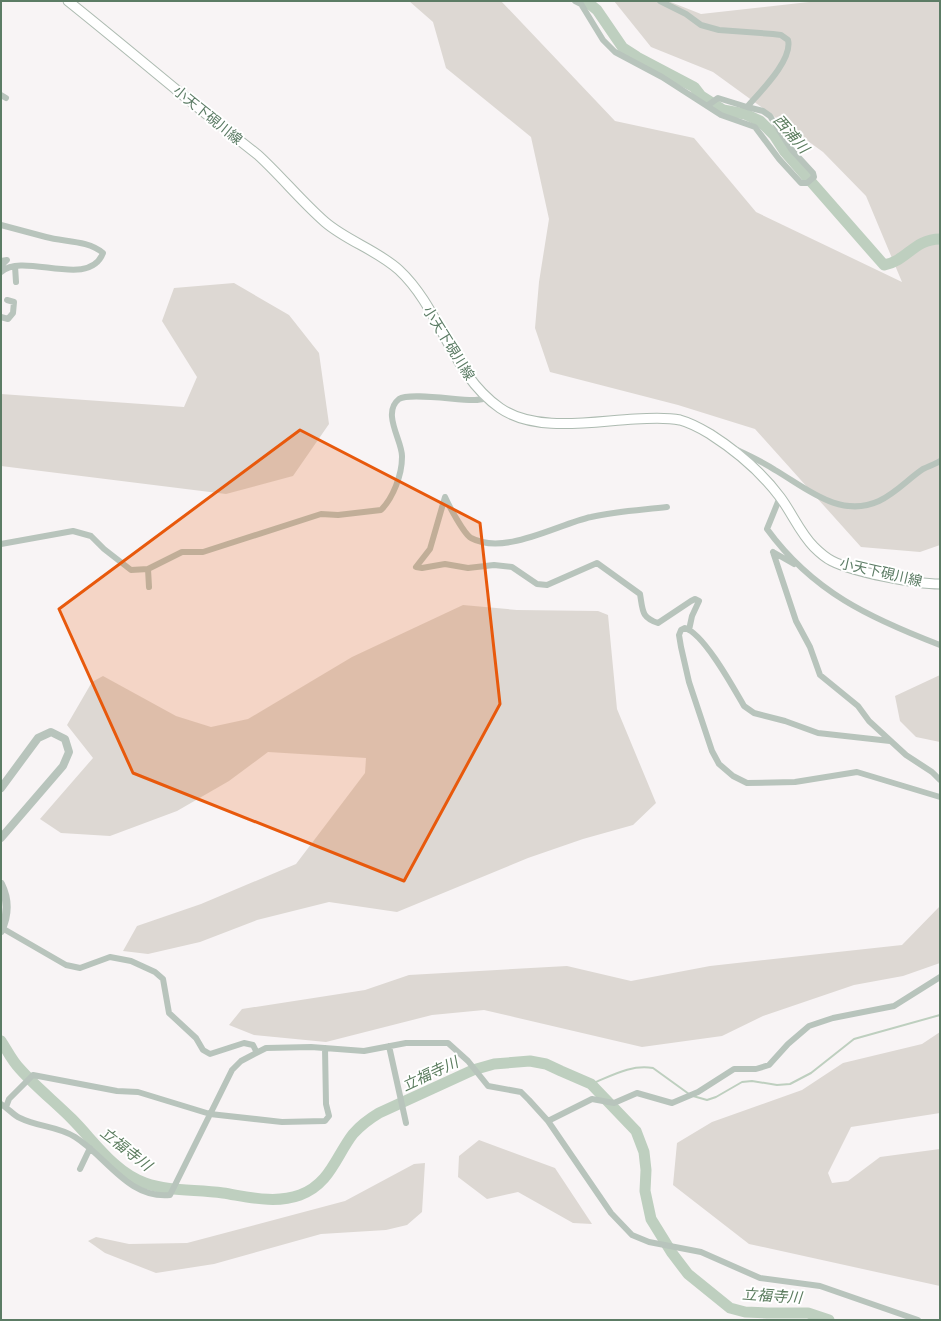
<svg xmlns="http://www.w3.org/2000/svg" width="941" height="1321" viewBox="0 0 941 1321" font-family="'Noto Sans','Noto Sans JP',sans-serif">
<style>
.green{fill:#ddd8d3}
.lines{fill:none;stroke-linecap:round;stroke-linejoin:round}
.stream{stroke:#becfbf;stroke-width:2}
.river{stroke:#becfbf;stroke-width:11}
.secondary-casing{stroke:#adbbb1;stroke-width:11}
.minor{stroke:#b8c4bc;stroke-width:6}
.tertiary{stroke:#b8c4bc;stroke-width:8}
.secondary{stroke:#fff;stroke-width:9}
.marked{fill:#e8590c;fill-opacity:0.2;stroke:#e8590c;stroke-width:3;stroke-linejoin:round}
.labels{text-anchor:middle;stroke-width:4;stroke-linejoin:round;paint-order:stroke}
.street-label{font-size:14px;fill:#5c7c65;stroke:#fff}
.water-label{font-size:15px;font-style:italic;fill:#5b7c5e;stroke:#fff}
</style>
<rect width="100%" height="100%" fill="#f8f4f5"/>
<path class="green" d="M409,1H501L615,121L694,138L756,212L902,282L866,196L823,152L713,72L651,47L614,1H668L701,14L818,1H940V545L920,552L861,547L755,429L678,405L550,372L535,328L539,282L549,219L531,137L446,68L433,22Z
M234,283L289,315L319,353L329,424L293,476L226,494L1,466V394L184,407L197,377L162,321L174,288Z
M463,605L517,610L598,611L608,615L617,709L656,803L633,825L583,839L528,858L397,912L329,902L257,920L200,942L148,954L123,951L137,926L201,904L296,864L365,773L366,758L268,752L229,781L177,811L110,836L61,833L40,819L93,758L67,725L92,682L103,676L176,716L211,727L248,719L352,657Z
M940,675V742L916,737L900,721L895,696Z
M940,906V963L903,976L854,985L763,1016L722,1036L642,1047L484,1010L432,1015L326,1042L254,1035L229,1025L242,1009L365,990L409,975L567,966L631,981L710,966L902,945Z
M940,1032V1113L851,1127L828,1173L832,1183L848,1181L880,1157L940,1149V1286L749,1244L673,1185L677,1143L712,1122L802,1090L843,1063L922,1044Z
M479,1140L555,1168L592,1224L573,1223L518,1192L487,1199L458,1177L459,1156Z
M425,1163L422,1212L407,1225L386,1230L321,1234L214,1264L156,1273L105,1253L88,1241L96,1237L129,1244L187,1243L345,1201L414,1164Z"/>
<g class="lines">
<path class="stream" d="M591,1084C611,1076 631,1064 653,1068L689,1094
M693,1096L707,1100L716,1097L742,1082L752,1081L777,1085L790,1084L811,1073L854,1039L940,1015"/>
<path class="river" d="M586,1L597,10L623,48L637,57L694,87L701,96L723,110L745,114L760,121L774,135L785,152L884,265C907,261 914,239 940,239
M1,1041C7,1050 12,1061 20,1069C36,1087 55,1102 72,1119C94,1141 114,1172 145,1183C170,1192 197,1189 223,1193C249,1197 275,1204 300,1195C330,1184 336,1156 353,1134C360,1126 369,1119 379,1113L473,1070L494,1064L530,1061L546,1064L561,1071L591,1084L636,1131L644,1152L646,1170L645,1191L651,1219L672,1253L688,1274L730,1308L745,1312L767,1313H808L829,1320"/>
<defs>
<path id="secondary" d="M68,1C113,37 157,74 201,110C220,125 239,140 258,155C281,176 301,201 325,222C347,241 377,250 399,270C441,309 451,374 500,408C536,433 594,421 635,419C650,418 666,417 680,420C691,423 700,428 710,434C735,450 762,473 780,497C792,513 800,533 814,547C819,552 826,558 832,561C854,572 915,584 940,584"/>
</defs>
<use href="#secondary" class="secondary-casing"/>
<path class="minor" d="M575,1L581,4L603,40L615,52L662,77L721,115L755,127L779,159L801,183H807L814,177L813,173L791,149L770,116L763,111L747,107
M660,1L686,14L701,25L719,30L773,34L781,35L788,40C793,60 760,92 747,107L718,98L707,106
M1,95L6,98
M1,225C16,229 31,233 46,237C64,242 88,240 103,253C89,290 23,251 1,272
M1,261L7,260L1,266
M15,266L16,282
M1,317L8,319L13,313L14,302L7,300
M737,450C750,456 763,462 775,470C806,488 840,519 879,501C896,493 908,479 923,469C929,466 935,464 940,461
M780,497L767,529C813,592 870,618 940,645
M1,544L73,531L91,536L104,549L131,570L148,569L182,552H203L321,514L338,515L381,510C393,498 402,475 402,457C403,442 381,413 399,399C410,392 461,401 475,400C479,400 483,399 487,398
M773,552L796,621L810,647L820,675L858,706L869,721L906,755L932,772L940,780
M773,552L794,564
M416,567L422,568L445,564L468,568L494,565L512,567L537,584L547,585L597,563L640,594C643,611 641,617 658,623L691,601L695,599L699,601L692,616L689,630
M416,567L430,549L445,497C449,506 464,534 471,538C505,556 558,524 591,517C616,511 641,510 667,507
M148,569L149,587
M890,741L818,733L785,721L754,713L744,706C733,687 704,634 685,628L681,630L679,635L681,647L689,682L712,751L719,764L733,776L747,783L795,782L857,772L940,797
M2,928L66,965L80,968L110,957L131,961L155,972L163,979L169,1013L196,1038L203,1050L210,1054L244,1043L253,1045L256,1051
M389,1046L406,1123
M1,1104C8,1108 13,1115 20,1118C38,1127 58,1126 75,1137C107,1157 128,1199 170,1195L232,1070L241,1061L266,1048L311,1047L364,1051L406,1043H448L468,1061L488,1086L521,1092L529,1100L548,1121L611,1213L632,1235L649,1242L701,1252L760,1278L820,1286L918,1320
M6,1107L9,1099L33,1075L117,1091L138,1092L210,1114L282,1122L325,1121L329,1116L326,1104L325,1048
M548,1121L592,1099L614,1103L637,1093L672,1103L698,1092L734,1069H756L769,1065L788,1044L809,1026L833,1018L894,1006L940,977
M80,1169L90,1148"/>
<path class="tertiary" d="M1,788L38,738L51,732L65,739L69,752L63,766L1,838
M1,884C9,900 8,916 1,931"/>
<use href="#secondary" class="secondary"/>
</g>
<path class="marked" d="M300,430L480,523L500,704L404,881L133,773L59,609Z"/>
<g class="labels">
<g class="street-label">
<text transform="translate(208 115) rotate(39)" y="5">小天下硯川線</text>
<text transform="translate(449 343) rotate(58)" y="5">小天下硯川線</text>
<text transform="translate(881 572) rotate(13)" y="5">小天下硯川線</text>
</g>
<g class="water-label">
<text transform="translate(791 134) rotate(49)" y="5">西浦川</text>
<text transform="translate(430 1074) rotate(-25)" y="5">立福寺川</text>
<text transform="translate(126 1149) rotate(38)" y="5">立福寺川</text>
<text transform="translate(772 1296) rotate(4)" y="5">立福寺川</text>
</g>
</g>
<rect width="941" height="1321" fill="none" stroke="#5c7c65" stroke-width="4"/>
</svg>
